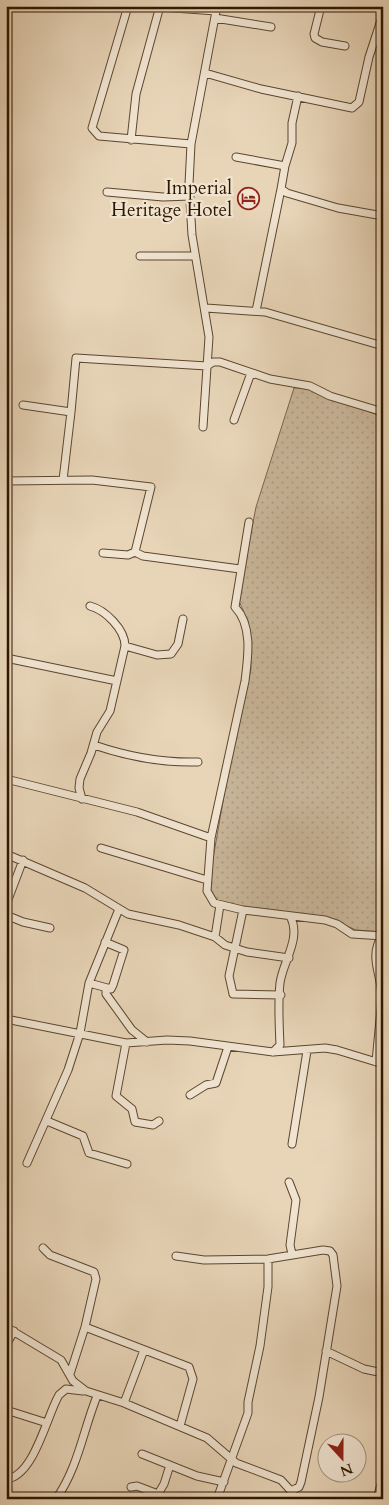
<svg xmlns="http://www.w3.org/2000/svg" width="389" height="1505" viewBox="0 0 389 1505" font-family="Cardo,serif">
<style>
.green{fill:url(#green-dots);stroke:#7a664c}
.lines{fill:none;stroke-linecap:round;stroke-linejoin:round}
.minor-casing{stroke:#5c462e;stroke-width:9}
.minor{stroke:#f0e4d1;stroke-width:7}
.labels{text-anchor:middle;stroke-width:4.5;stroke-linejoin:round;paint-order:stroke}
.poi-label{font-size:19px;fill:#2d1700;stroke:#f0e4d1;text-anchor:end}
</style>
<defs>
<pattern id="green-dots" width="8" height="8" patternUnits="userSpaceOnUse" patternTransform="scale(1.25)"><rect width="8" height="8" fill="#c8b599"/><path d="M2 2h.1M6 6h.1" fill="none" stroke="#ac9b82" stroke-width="1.8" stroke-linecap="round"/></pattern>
</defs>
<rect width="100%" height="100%" fill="#e8d5b8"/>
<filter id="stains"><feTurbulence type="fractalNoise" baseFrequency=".004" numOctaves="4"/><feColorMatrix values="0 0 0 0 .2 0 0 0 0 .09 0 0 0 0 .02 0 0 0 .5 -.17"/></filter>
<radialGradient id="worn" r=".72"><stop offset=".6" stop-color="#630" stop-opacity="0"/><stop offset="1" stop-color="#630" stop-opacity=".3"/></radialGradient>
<path class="green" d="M294,388H306L383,417V932L356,930L329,918L246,908L219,901L212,895L209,882L231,755L251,669L248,621L238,599L256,507Z"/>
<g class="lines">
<defs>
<path id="minor" d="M128,6L92,128L99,136L191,144
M321,6L314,34L315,38L322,42L345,46
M160,7L216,11
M215,18L271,27
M205,73L261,89L352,108L359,102L369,57L383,14
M298,96L292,123V143L285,166L281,189L287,193L338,208L383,216
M131,140L136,94L160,6
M236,157L285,166
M107,192L163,197L190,196
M140,256H195
M206,308L265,312L383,346
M256,311L281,189
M23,405L71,412L76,358L207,366L213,362H220L270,379L310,386L330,396L383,412
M234,420L251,373
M203,427L209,337L192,235L189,184L191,144L217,6
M63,480L71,412
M6,481L92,480L151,487L135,552L128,555L103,553
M135,552L143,556L240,569
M125,646L157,655L171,654L178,644L183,619
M6,658L117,681
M94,745C129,757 161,763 198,762
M6,779L137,812L211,838L207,891L214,903L243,910L325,920L337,924L352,934L383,936
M82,799L79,788L80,779L91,753L97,732L110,711L125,646C125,629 105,610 90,606
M211,838L245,681C248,657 253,626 235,607L249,522
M101,848L207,880
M6,854L85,888L128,914L179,925L215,937L225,945L247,952L289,958
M6,905L23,860
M243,910L229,976L233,994L281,995
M6,915L23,922L50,928
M215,937L220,905
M89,983L111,989L113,985L124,950L105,942
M106,989V994L132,1030L147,1042
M6,1019L126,1043L167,1040L190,1041L273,1052L325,1048L337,1050L383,1064
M126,1043L116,1096L132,1109L135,1122L153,1125L159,1121
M273,1052L280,1045C279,1025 278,1002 280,983C283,961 302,938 290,916
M376,1062L382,998C382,975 368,957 382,936
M190,1095L206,1085L216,1083L228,1047
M47,1121L83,1136L89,1153L127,1164
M292,1144L307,1051
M27,1163L68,1070L80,1033L89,983L119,909
M289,1182L296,1200L290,1245L292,1254
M43,1248L50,1255L94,1272L96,1279L85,1327L70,1374
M176,1256L204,1260L268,1259L323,1250L330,1251L333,1255L337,1286L319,1397L301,1482L299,1487L291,1491
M6,1327L61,1360L73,1381L86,1391L124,1403L207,1438L236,1463L281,1480L291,1491L292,1499
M85,1327L189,1367L193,1379L180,1426
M6,1345L14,1331
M326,1351L364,1369L383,1373
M124,1403L144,1350
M6,1410L47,1423
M142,1454L197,1476L224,1482
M6,1479C34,1477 47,1415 59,1395L66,1389L83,1391
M131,1487L137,1486L158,1494L164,1484L170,1465
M56,1499C78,1468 83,1431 97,1396
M217,1499L248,1413V1402L260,1346L268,1287V1259
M377,1499L383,1477"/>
</defs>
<use href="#minor" class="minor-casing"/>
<use href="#minor" class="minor"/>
</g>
<defs>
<symbol id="hotel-ring" viewBox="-11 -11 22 22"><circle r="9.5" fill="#f0e4d1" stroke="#8f2418" stroke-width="1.5"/><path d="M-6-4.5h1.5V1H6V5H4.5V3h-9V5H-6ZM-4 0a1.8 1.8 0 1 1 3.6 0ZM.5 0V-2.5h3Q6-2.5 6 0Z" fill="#8f2418"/></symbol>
</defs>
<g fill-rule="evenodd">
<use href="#hotel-ring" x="236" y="186" width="25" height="25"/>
</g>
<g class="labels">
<g class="poi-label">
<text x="232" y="194">Imperial<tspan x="232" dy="22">Heritage Hotel</tspan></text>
</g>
</g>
<rect width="389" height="1505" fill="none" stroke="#e8d5b8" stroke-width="25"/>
<rect x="8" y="8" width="374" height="1490" fill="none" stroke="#2d1700" stroke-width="2.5"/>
<rect x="12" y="12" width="364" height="1480" fill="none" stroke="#2d1700"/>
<g transform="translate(342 1458) rotate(159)"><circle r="24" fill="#f0e4d1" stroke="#a2927d"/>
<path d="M0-4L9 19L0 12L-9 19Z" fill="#8f2418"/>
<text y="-8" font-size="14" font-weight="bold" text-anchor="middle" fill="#2d1700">N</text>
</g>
<rect width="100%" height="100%" filter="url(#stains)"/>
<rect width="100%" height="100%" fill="url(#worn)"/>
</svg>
